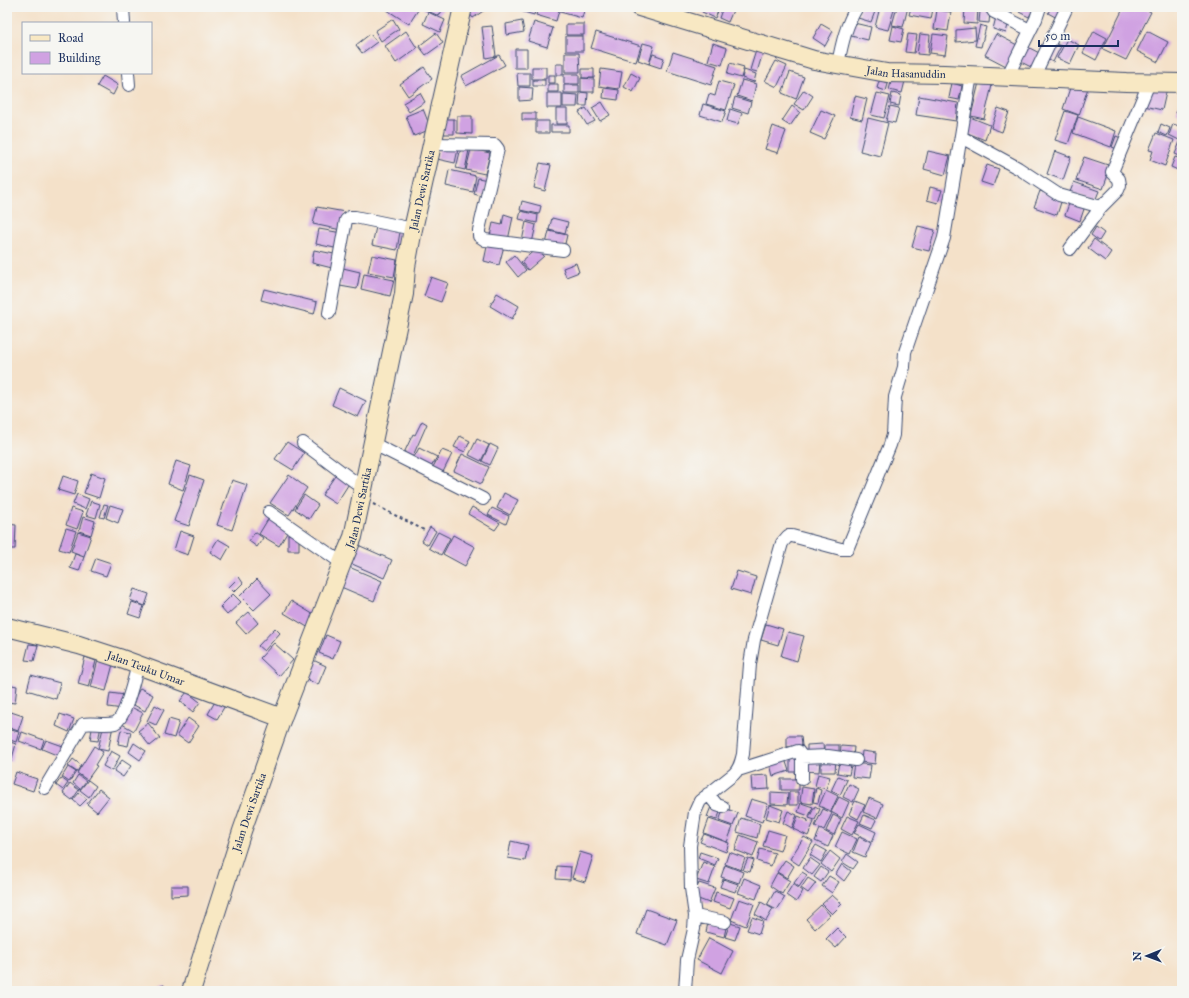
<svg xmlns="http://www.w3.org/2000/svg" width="1189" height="998" viewBox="0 0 1189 998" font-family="'IM FELL Great Primer',serif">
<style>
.building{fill:#d0a2e2}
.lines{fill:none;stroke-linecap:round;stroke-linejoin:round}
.street-casing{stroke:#3c4a6e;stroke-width:14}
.secondary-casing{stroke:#3c4a6e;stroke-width:20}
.path{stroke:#3c4a6e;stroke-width:2;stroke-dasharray:3 3;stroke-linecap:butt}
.street{stroke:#fff;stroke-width:12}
.secondary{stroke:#f8e8c3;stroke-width:18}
.labels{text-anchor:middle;stroke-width:3;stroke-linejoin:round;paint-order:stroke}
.street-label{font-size:11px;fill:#1b2f5e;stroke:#f6f6f2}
</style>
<rect width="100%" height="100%" fill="#f6f6f2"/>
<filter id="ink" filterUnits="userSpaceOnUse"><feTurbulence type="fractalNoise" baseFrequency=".025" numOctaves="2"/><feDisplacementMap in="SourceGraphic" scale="8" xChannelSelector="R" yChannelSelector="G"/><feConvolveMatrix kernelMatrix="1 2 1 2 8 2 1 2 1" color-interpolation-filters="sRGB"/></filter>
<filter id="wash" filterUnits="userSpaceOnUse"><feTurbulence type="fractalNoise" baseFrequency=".012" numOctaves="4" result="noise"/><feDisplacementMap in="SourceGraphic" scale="16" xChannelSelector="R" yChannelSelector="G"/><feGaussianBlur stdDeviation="0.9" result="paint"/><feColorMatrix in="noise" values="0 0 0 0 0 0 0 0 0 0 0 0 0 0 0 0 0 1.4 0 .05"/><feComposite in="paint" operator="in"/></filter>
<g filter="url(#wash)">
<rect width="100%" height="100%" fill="#f4e1c9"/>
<g id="blocks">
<path class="building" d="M389,7H420L409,24L387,10Z
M424,7H438L443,9L439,16L423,9Z
M478,7H489L473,18L469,13Z
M518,7H536L534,15L517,10Z
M539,7H560L556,21L536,15Z
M561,7H585L582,18L560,12Z
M704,7H720L715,18L702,12Z
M723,7L734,8L728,22L719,18Z
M861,7H870L876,9L871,22L858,18Z
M880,7L894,10L888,30L875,27Z
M897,7H908L903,27L892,25Z
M911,7H924L933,9L931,19L909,15Z
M965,7H978L977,24L964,23Z
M1022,7H1034L1029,17L1019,12Z
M1051,7H1065L1059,19L1048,13Z
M1124,7H1141L1151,12L1126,60L1103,49Z
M937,10L951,12L948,31L934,29Z
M980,11L990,12L989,23L979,22Z
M428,12L445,20L440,32L423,24Z
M996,17L1009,21L1006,33L993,29Z
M393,19L399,29L381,41L375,31Z
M522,21L524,32L507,35L506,24Z
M534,22L553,28L547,47L528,41Z
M854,23L871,27L868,40L851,36Z
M566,24H584V35H566Z
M821,24L833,31L825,46L813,38Z
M980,25L986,27L981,47L975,46Z
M492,26L496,56L486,58L482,27Z
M893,26L904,29L901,42L890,40Z
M975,28L976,40L956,42V30Z
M406,31L417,48L396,63L385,46Z
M1094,31L1107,38L1096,60L1083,53Z
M1147,31L1168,42L1158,62L1137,51Z
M596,32L641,46L636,62L591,48Z
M436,33L443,43L426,55L419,46Z
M370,34L377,42L362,53L356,45Z
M908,34L917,35L914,53L905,52Z
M920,34L930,35L928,55L917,54Z
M933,34L948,36L945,55L930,53Z
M996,34L1019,46L1008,67L985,55Z
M566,36H583V51H566Z
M1067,39L1079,45L1070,64L1057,58Z
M1052,42L1061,46L1053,62L1044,58Z
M643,43L654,46L649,64L638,60Z
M713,43L727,48L722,65L708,61Z
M1024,45L1043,55L1035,69L1017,60Z
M757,47L764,49L757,72L750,70Z
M515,49H527V68H515Z
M673,52L717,66L711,85L667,71Z
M565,53H579L580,72H565Z
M653,54L664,58L661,68L649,64Z
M499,55L505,65L466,86L461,76Z
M776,61L787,66L777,87L765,81Z
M730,63L744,67L741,78L727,74Z
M556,64H563V75H556Z
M424,67L432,79L408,96L400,84Z
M532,67H546V79H532Z
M582,69H594V78H582Z
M601,69L622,72L619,89L599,86Z
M744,70L756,74L754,82L742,78Z
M790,72L804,77L796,99L782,93Z
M517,73H530V86H518Z
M631,73L640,78L633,92L624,87Z
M564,74H579V84H564Z
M548,75H555V83H548Z
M881,75L890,77L886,91L877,88Z
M103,76L118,85L113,95L97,86Z
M581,78L594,79V92H581Z
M892,78L905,81L902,93L889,90Z
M980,78L993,81L984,119L971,116Z
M533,80H545V86H533Z
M742,80L756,84L752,101L737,96Z
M719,81L734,85L726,110L706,104L709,94L715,96Z
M1072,82L1088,88L1079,115L1063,109Z
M952,83L962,86L959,100L949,98Z
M548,84H558V92H548Z
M1149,84L1167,88L1162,110L1144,106Z
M564,85H579V93H564Z
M519,87L533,88L532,100L519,101Z
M604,88L619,90L618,100L603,98Z
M804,90L813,96L804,110L794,104Z
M580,92L588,93L587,106H579Z
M420,93L425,102L409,112L403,103Z
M547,93H562V108H547Z
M877,93L890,96L884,118L871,115Z
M892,93L901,95L899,106L890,104Z
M563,94L578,95L577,107H563Z
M855,96L867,99L862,120L850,117Z
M919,96L958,103L956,121L916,115Z
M735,97L751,102L748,113L732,108Z
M1182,99V115L1176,113Z
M602,102L610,115L600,121L592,108Z
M703,104L726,111L722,122L700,115Z
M792,106L800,112L790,126L782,121Z
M890,106L899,108L895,123L886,121Z
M586,108L595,121L587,125L579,112Z
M998,108L1009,112L1002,132L991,128Z
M423,109L431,129L414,136L406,116Z
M556,109H567V124H556Z
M730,109L742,113L738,124L727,121Z
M821,110L835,116L824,139L810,133Z
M1065,111L1078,115L1068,144L1055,140Z
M522,113H536V120H522Z
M457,116H472V134L457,133Z
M970,117L990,125L985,140L965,132Z
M1078,117L1116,131L1111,147L1073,133Z
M868,118L888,123L880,156L860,151Z
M444,119H454V134H444Z
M536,121H549V133H536Z
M1161,124L1170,128L1167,136L1158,132Z
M1173,124L1182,127V134L1179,140L1169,135Z
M551,125H569V132H551Z
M773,126L786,131L778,153L765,149Z
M1156,133L1174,140L1165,166L1150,160L1153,151L1149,150Z
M1116,136L1121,138L1117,149L1112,147Z
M1182,137V157L1175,154Z
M440,145L458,149L455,163L437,159Z
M461,148L469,150L465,170L456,168Z
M471,149L490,153L485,174L466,170Z
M928,151L950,156L945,175L924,169Z
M1055,151L1071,157L1063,180L1047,174Z
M1084,157L1111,166L1103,189L1076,180Z
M1175,157L1182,159V172L1171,167Z
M540,163L551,165L545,191L534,188Z
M987,165L999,169L993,186L981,182Z
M449,170L476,176L473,192L446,186Z
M478,178L488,180L484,197L474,194Z
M1074,182L1099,191L1095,201L1070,192Z
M930,187L942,190L938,203L927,200Z
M1040,191L1062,199L1057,215L1034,207Z
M522,201L541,206L539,214L520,210Z
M1070,201L1085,206L1080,221L1065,215Z
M317,207L345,212L341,230L313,224Z
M521,211L538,215L537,223L519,219Z
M504,214L513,217L508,240L490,236L493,223L502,225Z
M552,218L568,222L565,234L549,230Z
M526,222L536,225L532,243L522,241Z
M918,226L935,230L929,251L912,247Z
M376,227L400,232L397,250L372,245Z
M1096,227L1104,233L1099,241L1091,235Z
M319,229L342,233L339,249L316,244Z
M549,231L567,235L564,248L546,244Z
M1094,239L1111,252L1105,261L1088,248Z
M488,242L504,246L499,265L484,261Z
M537,248L544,256L528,270L521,262Z
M314,250L339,255L336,269L312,263Z
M372,255L397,260L394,277L368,272Z
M514,255L526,270L518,277L506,262Z
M576,263L579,272L566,277L563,268Z
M343,268L360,272L357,289L340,286Z
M364,274L394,280L390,296L361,289Z
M431,277L448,283L441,302L424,296Z
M264,289L317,302L314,314L261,300Z
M497,293L519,306L512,319L490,306Z
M339,388L366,401L358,417L332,405Z
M422,421L427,424L412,458L404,453L413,434L415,435Z
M460,436L470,441L465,452L454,447Z
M477,439L489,445L481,461L469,455Z
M287,442L304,453L293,470L275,459Z
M490,444L498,448L490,465L482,461Z
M419,448L437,457L431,467L413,459Z
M442,450L452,454L442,474L432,469Z
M462,454L489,467L481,484L454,471Z
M176,461L191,466L183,490L168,484Z
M91,473L105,478L99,498L84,493Z
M337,473L350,482L336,504L322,495Z
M190,475L204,480L189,526L174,521Z
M289,475L307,488L289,515L270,503Z
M63,476L78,481L74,495L58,490Z
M232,480L247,485L232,530L217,525Z
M504,493L518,500L510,515L497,508Z
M77,494L89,499L85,509L73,504Z
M304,495L318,505L309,519L295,509Z
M91,501L100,504L96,518L86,515Z
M104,504L108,505L104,518L100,517Z
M110,505L123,509L118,523L106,518Z
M472,507L500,523L495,530L468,514Z
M71,508L83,512L77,529L66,525Z
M492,508L509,516L506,524L488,515Z
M270,516L290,528L279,546L259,534Z
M83,517L95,521L91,535L79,531Z
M7,524L16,525L15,549H7Z
M430,527L436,531L428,545L422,541Z
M66,528L76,531L69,552L59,549Z
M180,531L194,536L188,555L174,550Z
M78,532L91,536L84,556L71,551Z
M255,532L263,538L257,547L249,541Z
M438,532L450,538L441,555L429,548Z
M288,534L299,535V550H288Z
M453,535L475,547L465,566L443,554Z
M218,539L230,546L222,560L210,552Z
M358,545L392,560L384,578L350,563Z
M75,554L84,557L79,571L70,568Z
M96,558L111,563L106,576L91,571Z
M349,567L382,581L374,601L341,587Z
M737,571L756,577L751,595L731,589Z
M239,577L243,583L234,592L229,587Z
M257,579L271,594L254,610L240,596Z
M134,589L149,594L145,606L130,600Z
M233,594L241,602L227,615L220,607Z
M291,601L316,616L309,628L284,613Z
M132,602L144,606L140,618L128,614Z
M249,612L258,623L246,634L236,623Z
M766,624L783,629L778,645L761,640Z
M275,628L280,633L264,651L258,646Z
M788,632L804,636L797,661L781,656Z
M326,635L340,641L333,659L319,653Z
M274,643L293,660L279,676L260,658Z
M29,644L38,645L34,661L25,660Z
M85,657L96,661L89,687L78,684Z
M98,660L113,664L106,691L91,687Z
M313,660L326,666L318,685L305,678Z
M31,675L60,683L56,699L27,690Z
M7,684L17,686L15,703L7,702Z
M140,688L153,695L145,711L132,704Z
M187,692L200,702L193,712L180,701Z
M110,693L125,695L123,709L108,707Z
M217,698L226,704L217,719L208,714Z
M155,705L164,710L156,725L147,721Z
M131,707L143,713L134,731L122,724Z
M8,711L23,716L18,731L7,727Z
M60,714L74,719L69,732L56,726Z
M188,718L199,726L188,743L177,735Z
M169,719L179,722L174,738L164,735Z
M148,723L160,738L150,746L138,731Z
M93,724L101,726L98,741L90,740Z
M104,724L113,726L108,751L98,749Z
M7,729L19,732L16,742L7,739Z
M121,730L131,732L128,746L118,744Z
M22,732L44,740L41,749L19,741Z
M787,736H801L802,746L787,747Z
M46,740L63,746L59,756L42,749Z
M7,741L16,744L11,762L7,760Z
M134,743L146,751L140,760L129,752Z
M823,744L824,756H807V745Z
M825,745H839V755H825Z
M94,746L103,752L95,765L97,766L87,780L77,773Z
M841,746L854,747L853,757L840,756Z
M111,751L120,756L112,771L103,766Z
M862,751L876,753L875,764L861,762Z
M790,758H801V772H790Z
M840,758L852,760L849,775L837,773Z
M73,759L81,765L77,772L68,766Z
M785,759L789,771L773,776L770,764Z
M805,759L820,760L819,772L804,771Z
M821,759H836L835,772H821Z
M122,760L131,766L123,777L114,771Z
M854,763L871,765L869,779L852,777Z
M68,767L76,772L69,782L62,777Z
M16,772L37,779L33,791L12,784Z
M818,774L830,777L826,789L815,786Z
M78,775L86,781L80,789L73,783Z
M768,775L769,789L752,790L751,776Z
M838,776L847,780L840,795L831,791Z
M61,778L68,783L63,790L56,785Z
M781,779H799V790H781Z
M88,780L96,786L89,797L80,790Z
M70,783L79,790L72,800L63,793Z
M849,784L859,789L853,802L843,797Z
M802,787L814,789L812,804L800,802Z
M816,788L821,790L818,803L813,802Z
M99,789L109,797L97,812L87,804Z
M826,790L838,796L831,811L819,806Z
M771,792L788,793L787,805L771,804Z
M789,792H798V805H789Z
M79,793L87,799L80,806L73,800Z
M839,797L849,802L842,818L831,812Z
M869,798L883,804L877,818L863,812Z
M751,799L768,804L762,822L745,816Z
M855,801L865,805L858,819L849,814Z
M801,803L813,807L809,816L798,812Z
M712,804L722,807L717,820L707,817Z
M770,805L783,810L779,822L766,818Z
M815,806L820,809L815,820L809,818Z
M724,808L738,813L733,826L719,821Z
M823,809L832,813L824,830L815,826Z
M788,811L797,815L792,828L783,823Z
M833,815L841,819L834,835L826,831Z
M864,815L876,820L872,828L860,823Z
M798,816L808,820L807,821L814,822L808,836L793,829Z
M847,816L859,821L852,835L841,829Z
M741,818L760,824L757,838L737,832Z
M709,819L733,827L727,842L704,833Z
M859,824L876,832L872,842L854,833Z
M820,829L833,836L828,847L815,841Z
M768,830L785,835L780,851L763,846Z
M842,832L857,839L850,854L835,847Z
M704,834L729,843L726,852L700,842Z
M740,835L758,842L753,857L735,850Z
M804,837L813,842L799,865L790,859Z
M859,837L871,843L865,857L853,852Z
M511,841L528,845L525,861L508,858Z
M816,845L827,851L821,862L810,855Z
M760,849L775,853L771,866L757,861Z
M830,851L840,859L831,872L821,864Z
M580,852L593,856L585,882L572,878Z
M700,852L718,858L715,865L698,858Z
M729,852L745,858L741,870L725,864Z
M847,854L858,862L853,869L842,862Z
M748,858L754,860L750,872L743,870Z
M810,858L820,865L812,875L803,868Z
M785,860L794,866L787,878L777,872Z
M703,862L715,867L709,884L696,880Z
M842,864L851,871L844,881L836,874Z
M725,865L743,872L739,883L721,877Z
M557,866L571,867L570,880L556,879Z
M821,867L828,872L821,882L814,877Z
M802,872L807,875L799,887L794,883Z
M777,873L790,881L782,894L770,886Z
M829,876L839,882L832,893L822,886Z
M744,878L761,885L756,899L738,893Z
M808,878L816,883L808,893L801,888Z
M723,879L738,884L735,892L720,887Z
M699,883L715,888L709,903L693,897Z
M793,884L803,891L796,902L786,895Z
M171,886H188V895L171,896Z
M775,891L785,897L777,910L767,905Z
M716,892L734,898L730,908L713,902Z
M832,895L842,904L832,914L822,904Z
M739,899L754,904L746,926L731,920Z
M761,902L773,909L766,921L755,914Z
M821,905L830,915L815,929L806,919Z
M646,909L677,920L667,945L637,934Z
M752,917L763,921L759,934L747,930Z
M708,923L726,928L724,937L706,932Z
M730,923L740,926L735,940L725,937Z
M837,928L846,937L836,948L826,939Z
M709,938L733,951L722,973L697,960Z
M164,985L166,991H156L155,988Z"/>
</g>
</g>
<g filter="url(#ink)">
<use href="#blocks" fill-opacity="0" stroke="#3c4a6e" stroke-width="1"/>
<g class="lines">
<defs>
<path id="street" d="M123,7L124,23
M991,7L992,9L994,12L1030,30
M838,64C842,43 846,25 857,7
M128,73L129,85
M1007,77L1036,19L1040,7
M1033,78L1067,7
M961,137L1018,168L1059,195L1101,207
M433,144L495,145L498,149L479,230V236L485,240L563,250
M1070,249L1101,207L1118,190L1120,185L1119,179L1112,172L1149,83
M329,313L346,220L350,217H355L413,229
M303,443L363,488
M372,443L483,499
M269,512L342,563
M802,757L828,756L856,760
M738,770L798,751L802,757V779
M45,788L83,724C93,722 105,726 115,723C126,718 134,677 138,665
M708,794L717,805L723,807
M695,916L725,922
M685,991L687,960L694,929L695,916L691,888L690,846L695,812L700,801L734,774C740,768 741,762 743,754L750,664L754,640L782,543L788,536H792L841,549H847L848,547L890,445L893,435L895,397L904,367L905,352L944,238L971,75"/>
<g id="secondary">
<path id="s1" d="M639,7L814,60L887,73L944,74L1126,82L1182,83"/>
<path id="s2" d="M7,627L79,645L119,658L282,718"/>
<path id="s3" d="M191,991L242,831L282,718L342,563L353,537L404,294L406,267L413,229L463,7"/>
</g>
</defs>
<use href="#street" class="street-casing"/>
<use href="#secondary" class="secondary-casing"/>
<path class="path" d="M373,504L424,530"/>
<use href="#street" class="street"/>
<use href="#secondary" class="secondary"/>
</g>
</g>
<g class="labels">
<g class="street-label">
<text dy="4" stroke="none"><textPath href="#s1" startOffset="276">Jalan Hasanuddin</textPath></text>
<text dy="4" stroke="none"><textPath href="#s3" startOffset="836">Jalan Dewi Sartika</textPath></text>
<text dy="4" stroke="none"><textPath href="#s3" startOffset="512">Jalan Dewi Sartika</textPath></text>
<text dy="4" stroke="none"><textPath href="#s2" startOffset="145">Jalan Teuku Umar</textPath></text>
<text dy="4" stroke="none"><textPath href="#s3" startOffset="188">Jalan Dewi Sartika</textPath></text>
</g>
</g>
<rect width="1189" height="998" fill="none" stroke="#f6f6f2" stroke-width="24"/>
<rect x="22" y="22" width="130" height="52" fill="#f6f6f2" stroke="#9ea6b7"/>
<rect x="30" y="35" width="20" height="6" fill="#f8e8c3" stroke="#9ea6b7"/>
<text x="58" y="42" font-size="12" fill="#1b2f5e">Road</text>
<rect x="30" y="52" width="20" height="12" fill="#d0a2e2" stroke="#9ea6b7"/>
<text x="58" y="62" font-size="12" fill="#1b2f5e">Building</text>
<g transform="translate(1147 956) rotate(269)" stroke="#f6f6f2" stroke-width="3" paint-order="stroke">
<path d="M0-3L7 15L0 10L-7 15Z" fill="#1b2f5e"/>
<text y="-6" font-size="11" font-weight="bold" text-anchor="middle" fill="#1b2f5e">N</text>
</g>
<path d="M1039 40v6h79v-6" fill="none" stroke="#1b2f5e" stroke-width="2"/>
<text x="1045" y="40" font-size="12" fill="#1b2f5e" stroke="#f6f6f2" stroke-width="3" paint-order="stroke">50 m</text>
</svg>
